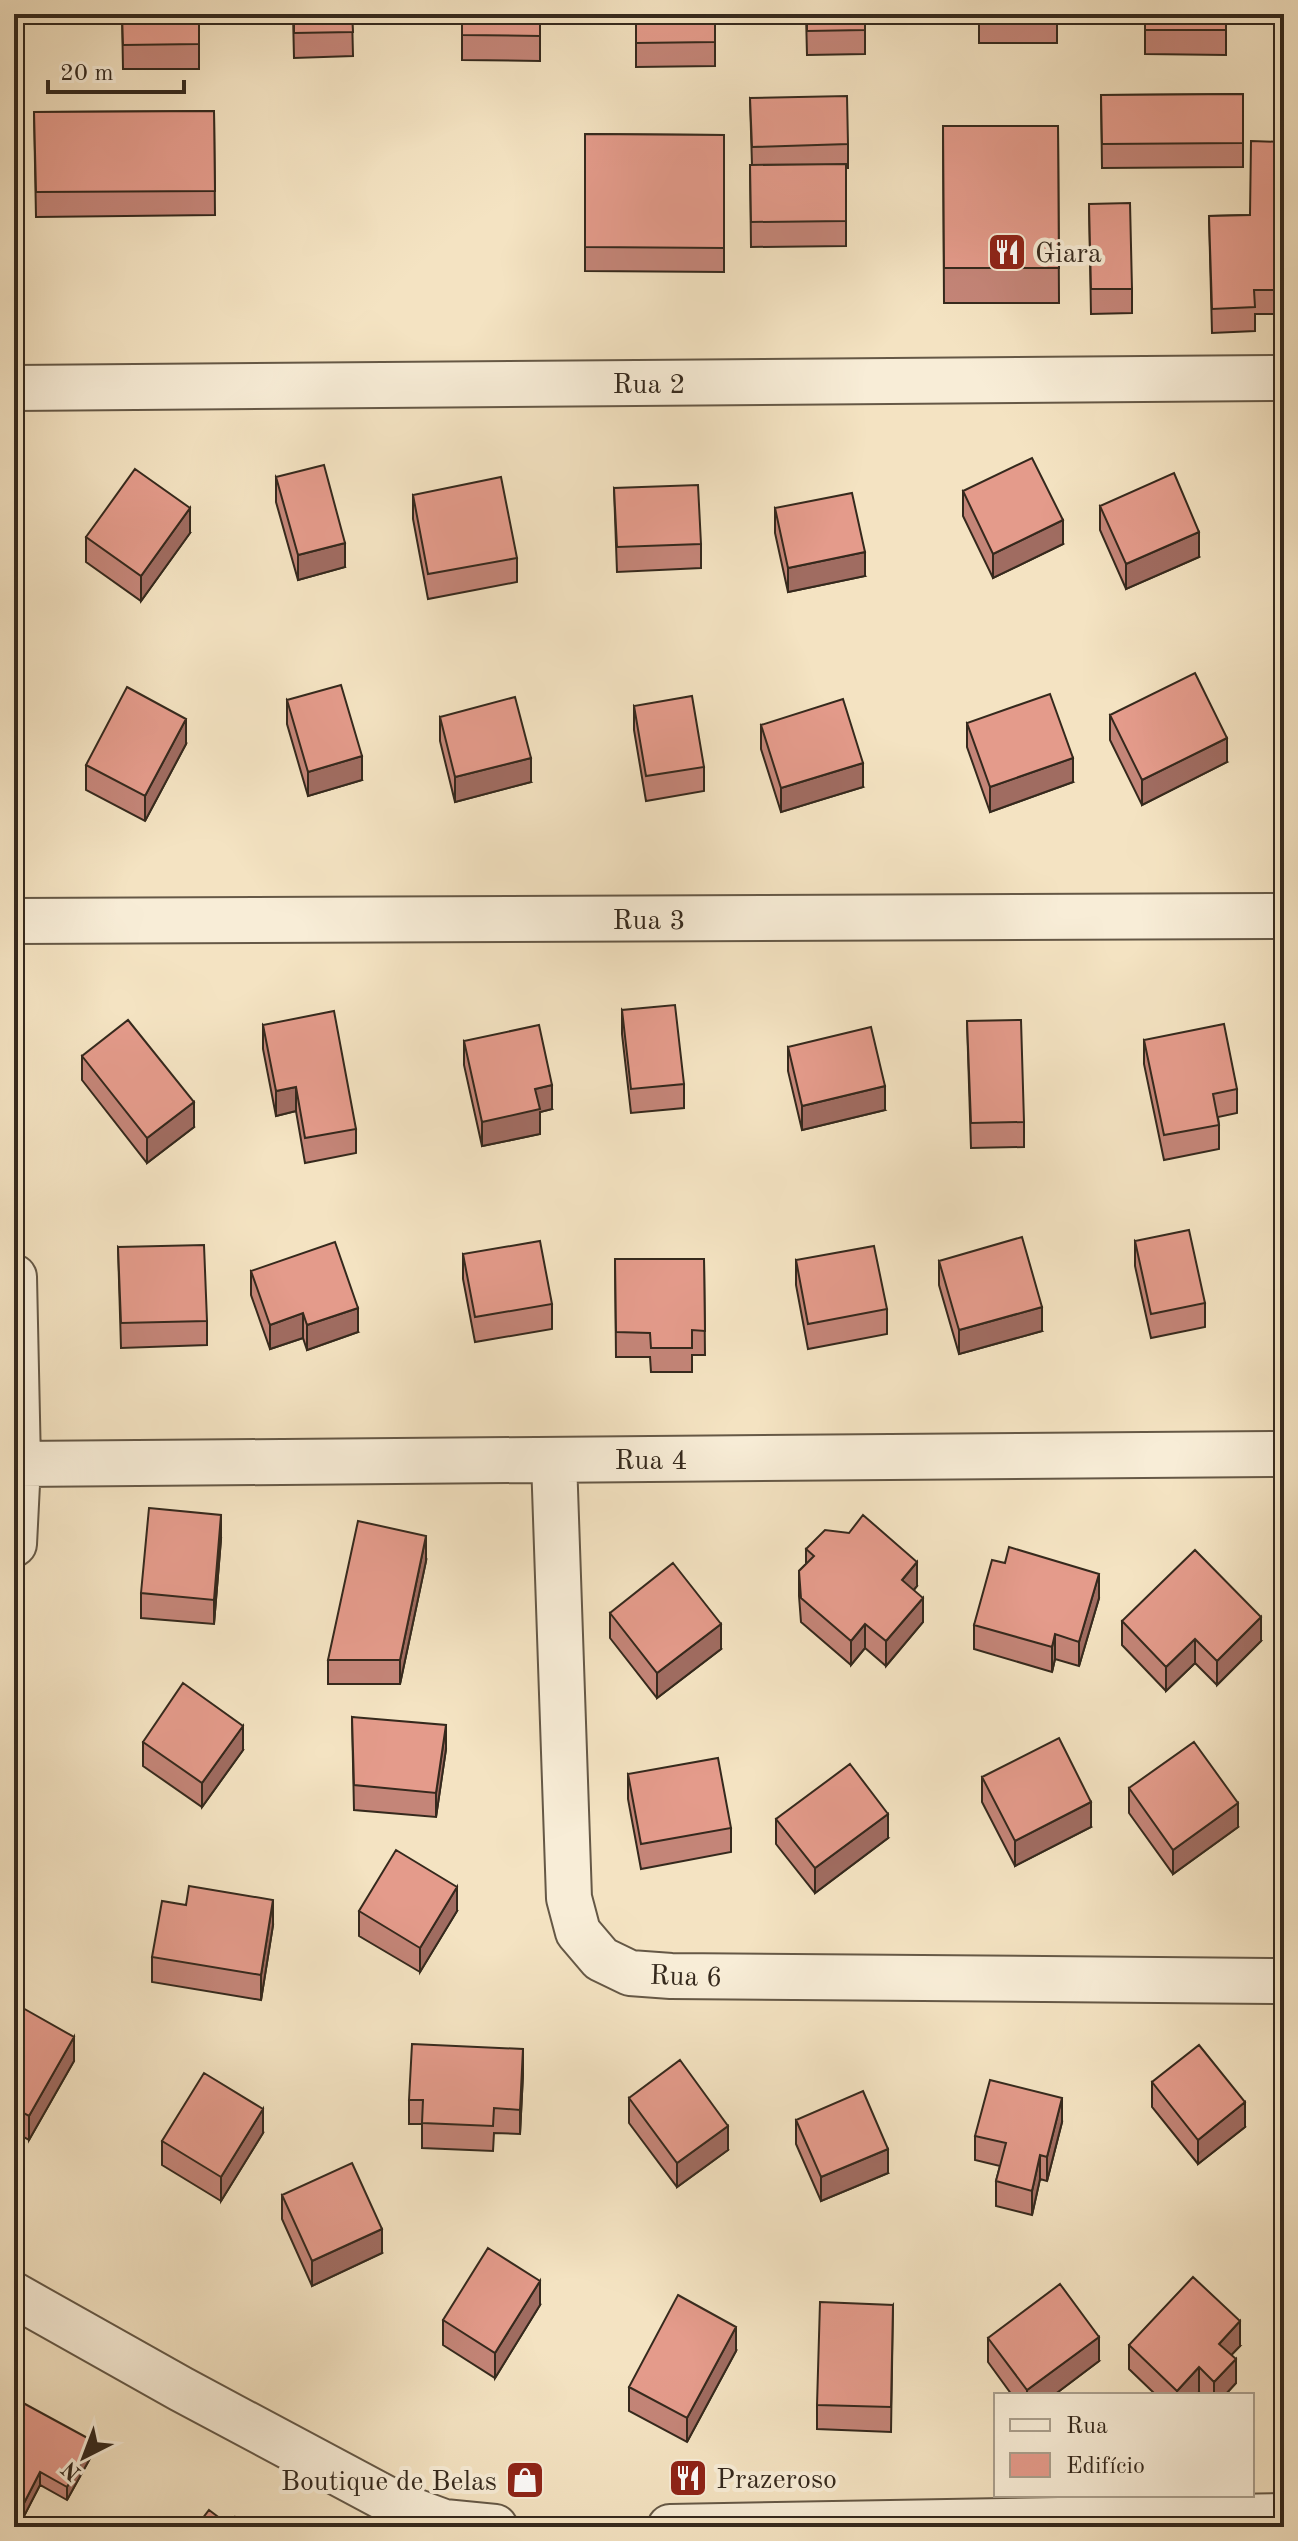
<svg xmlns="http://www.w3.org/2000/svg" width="1298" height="2541" viewBox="0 0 1298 2541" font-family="'Old Standard TT',serif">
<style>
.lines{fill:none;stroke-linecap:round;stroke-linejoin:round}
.minor-casing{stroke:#655846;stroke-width:48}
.minor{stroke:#f8edd7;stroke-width:44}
.wall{fill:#c48578;stroke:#35291d;stroke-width:2}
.shaded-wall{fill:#a06c61;stroke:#35291d;stroke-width:2}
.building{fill:#e49b8b;stroke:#35291d;stroke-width:2}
.labels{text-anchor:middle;stroke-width:8;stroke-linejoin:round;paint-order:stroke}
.poi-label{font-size:28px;fill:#35291d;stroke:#f8edd7;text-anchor:start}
.street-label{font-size:28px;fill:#35291d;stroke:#f8edd7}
</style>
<rect width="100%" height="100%" fill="#f4e3c2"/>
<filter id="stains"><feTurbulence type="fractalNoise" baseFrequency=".0025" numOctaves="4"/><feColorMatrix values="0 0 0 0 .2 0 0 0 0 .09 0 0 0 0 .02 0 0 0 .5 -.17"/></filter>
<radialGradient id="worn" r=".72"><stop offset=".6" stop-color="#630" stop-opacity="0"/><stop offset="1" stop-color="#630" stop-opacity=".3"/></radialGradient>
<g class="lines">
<defs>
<path id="minor" d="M14,388L1284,378
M14,921L1284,916
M14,1277L18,1464L14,1544
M554,1460L569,1898L578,1932L601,1959L630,1973L671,1976L1284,1981
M18,1464L1284,1454
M14,2295L181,2389L398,2505L444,2522L495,2527
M670,2527L1284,2516"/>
</defs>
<use href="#minor" class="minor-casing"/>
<use href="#minor" class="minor"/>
</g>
<path class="wall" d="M122,14H199V69H123Z
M293,14H352L353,56L294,58Z
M462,14H540V61L462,60Z
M636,14H715V66L636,67Z
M806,14H865V54L807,55Z
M979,14H1057V43H979Z
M1145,14H1226V55L1145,54Z
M1243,94V167L1102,168L1101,95Z
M750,98L848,144V168H846V246L751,247L750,165H752Z
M214,111L215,215L36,217L34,112Z
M943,126H1058L1059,303H944Z
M585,134L724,135V272L585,271Z
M1284,142V314H1255V331L1212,333L1209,216L1250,215Z
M1089,204L1132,289V313L1091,314Z
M276,477L345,567L298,580L276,502Z
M614,488L701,544V568L617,572Z
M963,491L1063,544L993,578L963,516Z
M413,495L517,558V582L428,599L413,519Z
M1100,506L1199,557L1126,589L1100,530Z
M775,508L865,576L788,592L775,533Z
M190,533L141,601L86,562V537Z
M287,700L362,780L308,796L287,724Z
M634,706L704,767V791L646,801L634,730Z
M1110,715L1227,762L1142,805L1110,740Z
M440,717L531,782L455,802L440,741Z
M967,723L1073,782L990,812L967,747Z
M761,725L863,787L781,812L761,749Z
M186,744L145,821L86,790V765Z
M622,1010L684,1084V1108L631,1113L622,1034Z
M967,1021L1024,1122V1147L971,1148Z
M1283,1022H1284V1057L1283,1046Z
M263,1025L356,1129V1153L305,1163L296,1111L276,1116L263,1049Z
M1144,1040L1237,1089V1113L1218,1117L1219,1125V1149L1164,1160L1144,1064Z
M464,1041L552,1109L540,1112V1134L482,1146L464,1065Z
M788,1047L885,1110L802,1130L788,1071Z
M82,1056L194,1127L147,1163L82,1080Z
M1135,1241L1205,1303V1327L1151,1338L1135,1266Z
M118,1247L207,1321V1345L121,1348Z
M463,1254L552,1304V1329L475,1342L463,1279Z
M615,1259H704L705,1355H692V1372H651L650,1357H616Z
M796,1260L887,1309V1334L808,1349L796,1285Z
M939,1261L1042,1331L959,1354L939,1285Z
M251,1271L358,1332L307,1350L303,1338L270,1349L251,1295Z
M221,1539L214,1624L141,1618V1593Z
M806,1549L917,1586L914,1590L923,1622L886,1666L865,1648L851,1665L801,1622L799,1596V1571L806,1564Z
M426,1561L400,1684H328V1660Z
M1005,1563L1099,1598L1079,1666L1055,1659L1052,1672L974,1649V1625Z
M610,1613L721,1649L657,1698L610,1638Z
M1122,1621L1261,1641L1217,1685L1195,1663L1166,1691L1122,1645Z
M352,1717L446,1749L436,1817L354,1810Z
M143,1742L243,1750L202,1807L143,1766Z
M628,1774L731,1828V1852L641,1869L628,1799Z
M982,1777L1091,1827L1015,1866L982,1802Z
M1129,1788L1238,1827L1173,1874L1129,1813Z
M776,1819L888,1838L815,1893L776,1844Z
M359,1911H457L420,1972L359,1936Z
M273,1925L261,2000L152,1982V1957Z
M14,2003L74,2061L29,2140L14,2132Z
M523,2074L520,2134L494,2133L493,2151L422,2148V2124H409V2100Z
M1152,2082L1245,2127L1198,2164L1152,2107Z
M629,2098L728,2150L677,2187L629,2123Z
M796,2120L888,2173L821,2201L796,2144Z
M1062,2122L1047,2181L1040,2179L1032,2215L996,2206V2181L1000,2166L975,2160V2136Z
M263,2133L221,2201L162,2165V2141Z
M282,2195L382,2253L312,2286L282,2219Z
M540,2305L495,2378L443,2345V2320Z
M893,2305L891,2432L817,2429V2405Z
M988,2338L1099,2361L1054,2395H1012L988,2362Z
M1129,2345L1240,2346L1231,2355L1236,2383L1225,2395H1202L1199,2392L1196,2395H1156L1129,2369Z
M736,2351L687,2442L629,2411V2387Z
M14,2398L93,2453L67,2500L40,2485L22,2520L14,2516Z"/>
<path class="shaded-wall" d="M190,508V533L141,601V576Z
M1063,520V544L993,578V554Z
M1199,532V557L1126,589V564Z
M345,543V567L298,580V555Z
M865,552V576L788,592V568Z
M186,719V744L145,821V796Z
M1227,738V762L1142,805V780Z
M362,756V780L308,796V772Z
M531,758V782L455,802V777Z
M1073,758V782L990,812V787Z
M863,763V787L781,812V788Z
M552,1085V1109L540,1112V1134L482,1146V1122L535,1089Z
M885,1086V1110L802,1130V1106Z
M296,1087V1111L276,1116V1091Z
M194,1102V1127L147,1163V1138Z
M1042,1307V1331L959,1354V1330Z
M358,1308V1332L307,1350V1325Z
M303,1313V1338L270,1349V1325Z
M221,1515V1539L214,1624V1600Z
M426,1536V1561L400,1684V1660Z
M917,1562V1586L902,1604V1580Z
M1099,1574V1598L1079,1666V1642Z
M923,1598V1622L886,1666V1641Z
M1261,1617V1641L1217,1685V1661Z
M721,1624V1649L657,1698V1673Z
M865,1624V1648L851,1665V1641Z
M1055,1634V1659L1052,1672V1647Z
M1195,1639V1663L1166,1691V1667Z
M446,1725V1749L436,1817V1793Z
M243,1726V1750L202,1807V1783Z
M1091,1802V1827L1015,1866V1841Z
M1238,1803V1827L1173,1874V1850Z
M888,1814V1838L815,1893V1868Z
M457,1887V1911L420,1972V1948Z
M273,1900V1925L261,2000V1975Z
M74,2037V2061L29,2140V2116Z
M523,2049V2074L520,2134V2110Z
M1062,2098V2122L1047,2181V2157Z
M1245,2102V2127L1198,2164V2140Z
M263,2109V2133L221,2201V2177Z
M728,2126V2150L677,2187V2163Z
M888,2149V2173L821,2201V2177Z
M1040,2155V2179L1032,2215V2191Z
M382,2229V2253L312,2286V2261Z
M540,2281V2305L495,2378V2353Z
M1240,2321V2346L1219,2368V2344Z
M736,2327V2351L687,2442V2418Z
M1099,2337V2361L1054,2395H1027V2390Z
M1236,2359V2383L1225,2395H1214V2382Z
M1199,2367V2392L1196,2395H1177V2391Z
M93,2441V2453L67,2500V2487Z
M40,2472V2485L22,2520V2507Z"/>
<path class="building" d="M122,14H199V44L123,45Z
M294,14H352L353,32L294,33Z
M462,14H540V36L462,35Z
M636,14H715V42L636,43Z
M807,14H865V30L807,31Z
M979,14H1057V18H979Z
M1145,14H1226V30H1145Z
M1243,94V143L1102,144L1101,95Z
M847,96L848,144L752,147L750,98Z
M214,111L215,191L36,192L34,112Z
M943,126H1058L1059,268H944Z
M585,134L724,135V248L585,247Z
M1251,141L1284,142V290H1254L1255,307L1212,309L1209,216L1250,215Z
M846,164V221L751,222L750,165Z
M1130,203L1132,289H1091L1089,204Z
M1032,458L1063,520L993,554L963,491Z
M324,465L345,543L298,555L276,477Z
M135,469L190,508L141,576L86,537Z
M1174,473L1199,532L1126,564L1100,506Z
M501,477L517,558L428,574L413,495Z
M698,485L701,544L617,547L614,488Z
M852,493L865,552L788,568L775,508Z
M1195,673L1227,738L1142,780L1110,715Z
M341,685L362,756L308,772L287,700Z
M127,687L186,719L145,796L86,765Z
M1050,694L1073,758L990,787L967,723Z
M692,696L704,767L646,776L634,706Z
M515,697L531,758L455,777L440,717Z
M843,699L863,763L781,788L761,725Z
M675,1005L684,1084L631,1089L622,1010Z
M334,1011L356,1129L305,1138L296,1087L276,1091L263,1025Z
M128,1020L194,1102L147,1138L82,1056Z
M1021,1020L1024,1122L971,1123L967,1021Z
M1224,1024L1237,1089L1213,1094L1219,1125L1164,1135L1144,1040Z
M539,1025L552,1085L535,1089L540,1109L482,1122L464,1041Z
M871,1027L885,1086L802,1106L788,1047Z
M1189,1230L1205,1303L1151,1314L1135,1241Z
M1022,1237L1042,1307L959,1330L939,1261Z
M540,1241L552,1304L475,1317L463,1254Z
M335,1242L358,1308L307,1325L303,1313L270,1325L251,1271Z
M204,1245L207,1321L121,1323L118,1247Z
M874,1246L887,1309L808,1324L796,1260Z
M615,1259H704L705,1331L692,1330V1348H651L650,1333L616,1332Z
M149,1508L221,1515L214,1600L141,1593Z
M863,1515L917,1562L902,1580L923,1598L886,1641L865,1624L851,1641L801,1598L799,1571L814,1556L806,1549L825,1530L849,1533Z
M358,1521L426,1536L400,1660H328Z
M1009,1547L1099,1574L1079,1642L1055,1634L1052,1647L974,1625L992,1560L1005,1563Z
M1195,1550L1261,1617L1217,1661L1195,1639L1166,1667L1122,1621Z
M673,1563L721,1624L657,1673L610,1613Z
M183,1683L243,1726L202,1783L143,1742Z
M352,1717L446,1725L436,1793L354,1785Z
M1059,1738L1091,1802L1015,1841L982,1777Z
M1194,1742L1238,1803L1173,1850L1129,1788Z
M718,1758L731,1828L641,1844L628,1774Z
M850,1764L888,1814L815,1868L776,1819Z
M396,1850L457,1887L420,1948L359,1911Z
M189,1886L273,1900L261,1975L152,1957L162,1901L186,1905Z
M14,2003L74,2037L29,2116L14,2108Z
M412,2044L523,2049L520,2110L494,2108L493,2126L422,2123L423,2100H409Z
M1199,2045L1245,2102L1198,2140L1152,2082Z
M680,2060L728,2126L677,2163L629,2098Z
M204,2073L263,2109L221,2177L162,2141Z
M990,2080L1062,2098L1047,2157L1040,2155L1032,2191L996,2181L1006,2143L975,2136Z
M863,2091L888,2149L821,2177L796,2120Z
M352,2163L382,2229L312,2261L282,2195Z
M488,2248L540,2281L495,2353L443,2320Z
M1193,2277L1240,2321L1219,2344L1236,2359L1214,2382L1199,2367L1177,2391L1129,2345Z
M1060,2284L1099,2337L1027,2390L988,2338Z
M678,2295L736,2327L687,2418L629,2387Z
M820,2302L893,2305L891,2407L817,2405Z
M14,2398L93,2441L67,2487L40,2472L22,2507L14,2503Z
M209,2510L229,2525L235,2517L249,2527H196Z"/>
<defs>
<symbol id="restaurant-square" viewBox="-11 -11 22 22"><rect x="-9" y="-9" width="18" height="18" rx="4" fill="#8f2418" stroke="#f8edd7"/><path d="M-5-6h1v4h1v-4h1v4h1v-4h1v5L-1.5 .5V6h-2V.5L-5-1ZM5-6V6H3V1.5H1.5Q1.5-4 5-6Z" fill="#fff"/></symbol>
<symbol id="shop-square" viewBox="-11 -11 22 22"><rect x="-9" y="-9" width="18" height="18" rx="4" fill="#8f2418" stroke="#f8edd7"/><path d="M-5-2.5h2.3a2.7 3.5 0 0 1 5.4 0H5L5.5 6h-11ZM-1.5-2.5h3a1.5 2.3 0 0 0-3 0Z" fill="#fff"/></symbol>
</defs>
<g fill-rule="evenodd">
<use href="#restaurant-square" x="985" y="230" width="44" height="44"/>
<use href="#restaurant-square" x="666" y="2456" width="44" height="44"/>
<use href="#shop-square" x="503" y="2458" width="44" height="44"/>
</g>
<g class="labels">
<g class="poi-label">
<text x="1035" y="262">Giara</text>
<text x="716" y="2488">Prazeroso</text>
<text x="497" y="2490" text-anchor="end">Boutique de Belas</text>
</g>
<g class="street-label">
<text x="649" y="393">Rua 2</text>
<text x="649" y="929">Rua 3</text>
<text x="651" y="1469">Rua 4</text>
<text transform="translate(686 1975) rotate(2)" y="10">Rua 6</text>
</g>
</g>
<rect width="1298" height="2541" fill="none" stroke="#f4e3c2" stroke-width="48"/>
<rect x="16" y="16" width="1266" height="2509" fill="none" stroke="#35291d" stroke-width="4"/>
<rect x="24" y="24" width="1250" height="2493" fill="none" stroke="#35291d" stroke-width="2"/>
<rect x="994" y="2393" width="260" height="104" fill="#f8edd7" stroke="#aa9f8d" stroke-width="2"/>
<rect x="1010" y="2419" width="40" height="12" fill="#f8edd7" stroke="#aa9f8d" stroke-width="2"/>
<text x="1066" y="2433" font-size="24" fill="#35291d">Rua</text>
<rect x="1010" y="2453" width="40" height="24" fill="#e49b8b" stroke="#aa9f8d" stroke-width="2"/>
<text x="1066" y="2473" font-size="24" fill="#35291d">Edifício</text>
<g transform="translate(84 2457) rotate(222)" stroke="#f8edd7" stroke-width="6" paint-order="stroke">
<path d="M0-6L14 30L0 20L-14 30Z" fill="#35291d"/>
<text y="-12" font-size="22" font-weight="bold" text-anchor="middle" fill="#35291d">N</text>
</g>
<path d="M48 80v12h136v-12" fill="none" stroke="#35291d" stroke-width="4"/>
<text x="60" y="80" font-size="24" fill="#35291d" stroke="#f8edd7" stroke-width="6" paint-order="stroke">20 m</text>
<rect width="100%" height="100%" filter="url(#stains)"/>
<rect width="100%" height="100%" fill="url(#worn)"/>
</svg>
